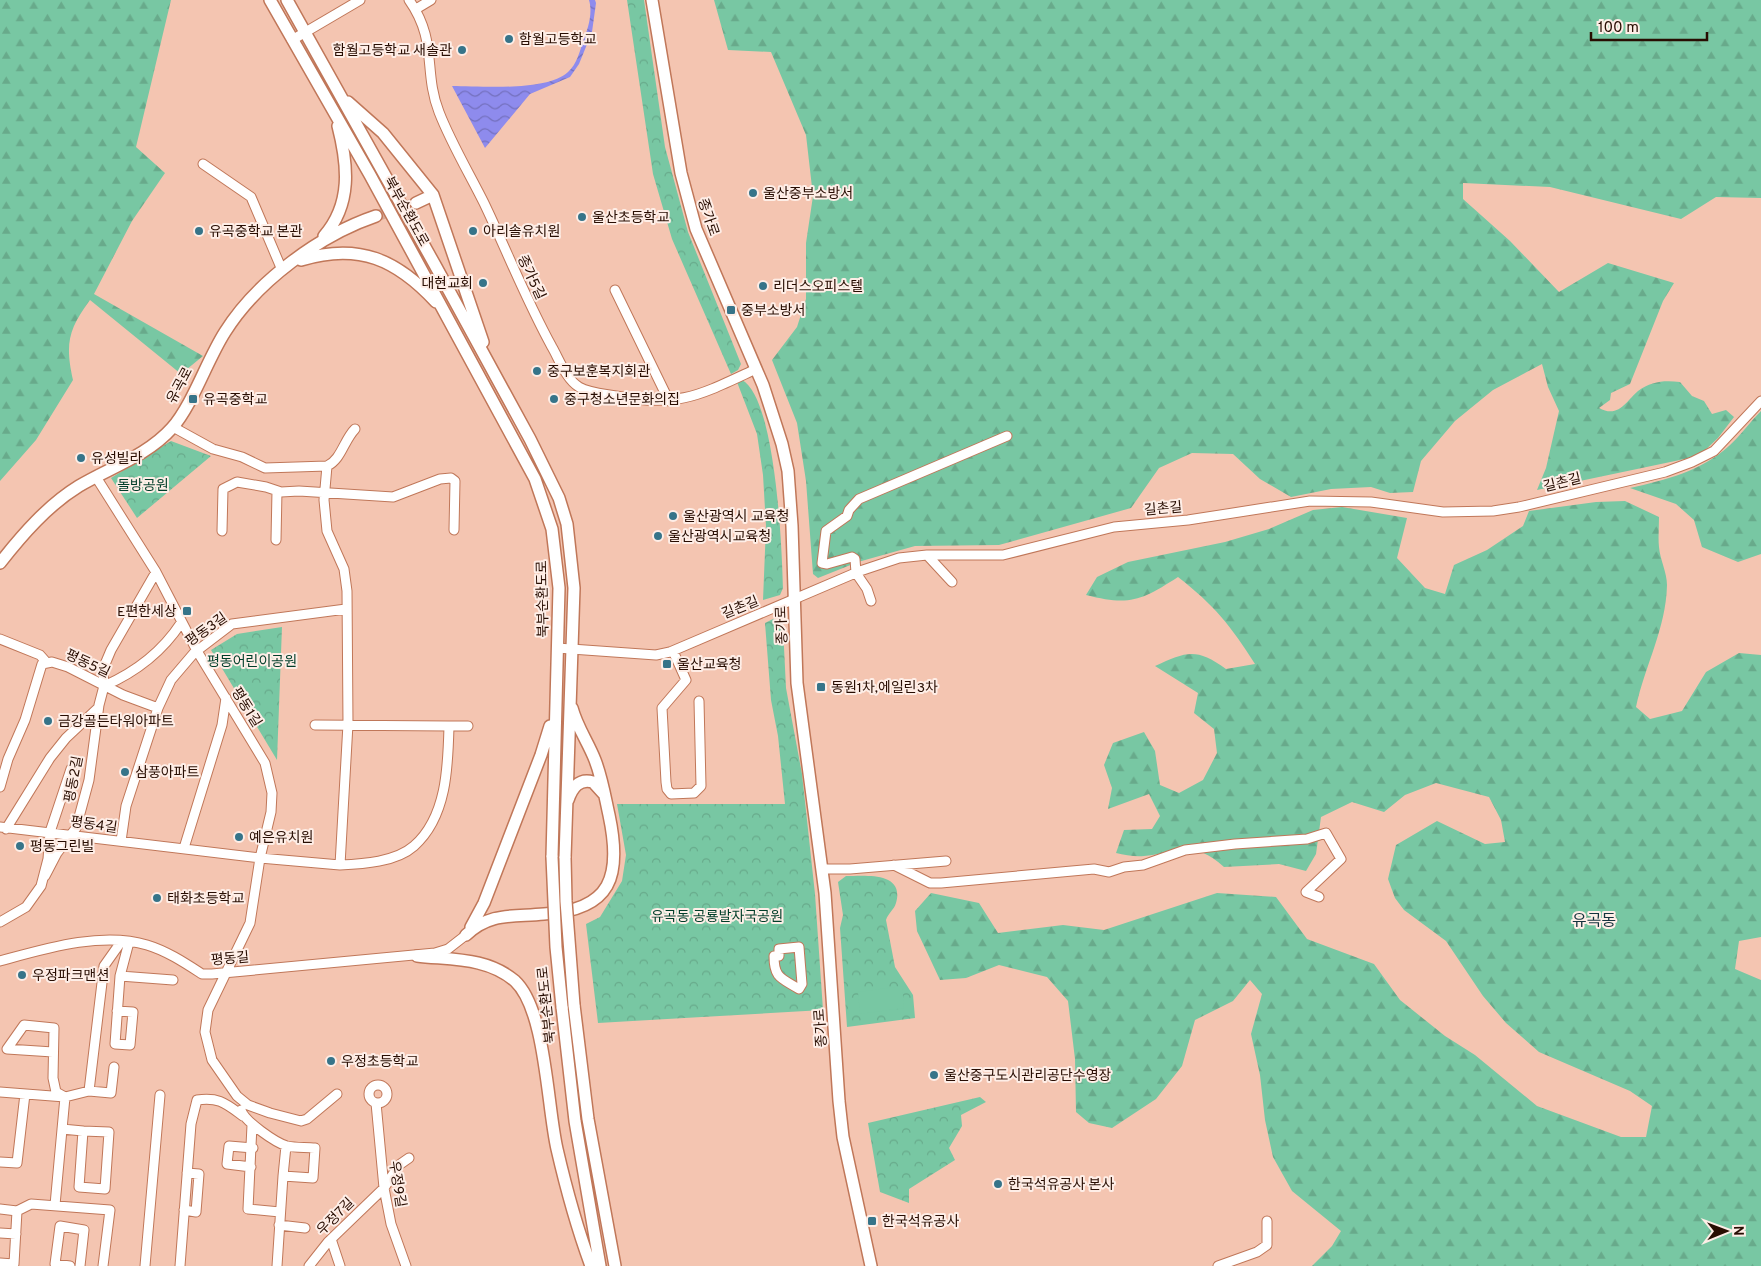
<svg xmlns="http://www.w3.org/2000/svg" width="1761" height="1266" viewBox="0 0 1761 1266" font-family="Overpass,'Noto Sans KR',sans-serif">
<style>
.forest{fill:url(#forest-firs)}
.park{fill:url(#park-crowns)}
.garden{fill:#78c7a3}
.water{fill:url(#water-waves)}
.lines{fill:none;stroke-linecap:round;stroke-linejoin:round}
.major-tunnel{stroke:#d5a997;stroke-width:11;stroke-dasharray:11 5.5;stroke-linecap:butt}
.minor-casing{stroke:#c07759;stroke-width:11}
.major-casing{stroke:#c07759;stroke-width:14}
.minor{stroke:#fff;stroke-width:9}
.major{stroke:#fff;stroke-width:11}
.major-bridge-casing{stroke:#c07759;stroke-width:14;stroke-linecap:butt}
.major-bridge{stroke:#fff;stroke-width:11}
.poi-dot{fill:#367489;stroke:#feeee7;stroke-width:2}
.labels{text-anchor:middle;stroke-width:4;stroke-linejoin:round;paint-order:stroke}
.poi-label{font-size:14px;fill:#280d02;stroke:#feeee7;text-anchor:start}
.street-label{font-size:14px;fill:#280d02;stroke:#feeee7}
.park-label{font-size:14px;fill:#003e29;stroke:#feeee7}
.quarter-label{font-size:16px;fill:#14323d;stroke:#feeee7}
</style>
<defs>
<pattern id="forest-firs" width="22" height="20" patternUnits="userSpaceOnUse" patternTransform="scale(1.25)"><rect width="22" height="20" fill="#78c7a3"/><path d="M5 1l3.5 6h-7zM16 11l3.5 6h-7z" fill="#68aa8b"/></pattern>
<pattern id="park-crowns" width="20" height="18" patternUnits="userSpaceOnUse" patternTransform="scale(1.25)"><rect width="20" height="18" fill="#78c7a3"/><path d="M2 6a3 3 0 1 1 6 0M12 15a3 3 0 1 1 6 0" fill="none" stroke="#68aa8b"/></pattern>
<pattern id="water-waves" width="16" height="10" patternUnits="userSpaceOnUse" patternTransform="scale(1.25)"><rect width="16" height="10" fill="#8e8bed"/><path d="M0 5q4-4 8 0t8 0" fill="none" stroke="#7470be"/></pattern>
</defs>
<rect width="100%" height="100%" fill="#f4c5b1"/>
<path class="forest" d="M0,0H171L136,147L165,173L132,221L94,294L203,356L181,374L90,300C68,330 65,344 73,380L36,440L0,481Z
M714,0H1761V198L1716,197L1681,219L1550,187L1463,183V199L1510,241L1559,292L1608,263L1674,283L1663,301L1630,384L1611,393L1610,400L1599,408C1619,419 1627,400 1638,391C1651,381 1665,380 1680,382L1692,396L1704,401L1712,414L1726,410L1734,417L1718,438L1699,456L1537,490L1546,468L1559,411L1548,387L1542,364L1493,390L1455,421L1421,461L1413,492L1390,493L1371,487L1331,489L1291,497L1260,479L1233,454L1192,453L1159,468L1131,508L999,545L915,546L858,562L818,578L813,574L806,481L797,423L772,360L797,327L806,299V243L813,196L806,135L771,52L728,50Z
M1761,411V554L1738,562L1702,547L1694,520L1676,504L1630,488C1666,480 1701,471 1729,446C1741,435 1750,422 1761,411Z
M1625,501L1659,517C1659,527 1658,538 1659,547C1660,560 1667,572 1667,585C1666,629 1645,665 1636,707L1650,719L1682,711L1706,672L1739,653L1761,655V937L1739,941L1735,969L1761,980V1266H1312L1332,1246L1341,1231L1292,1191L1273,1157L1265,1120L1260,1075L1251,1034L1262,994L1250,980L1233,1001L1195,1020L1182,1066L1156,1099L1112,1128L1089,1123L1076,1112L1075,1059L1068,1001L1047,977L999,965L966,978L940,980L917,931L915,911L931,893L979,903L998,933L1063,925L1104,930L1217,893L1276,897L1307,939L1374,964L1400,1000L1445,1036L1475,1055L1537,1106L1621,1137H1646L1652,1106L1630,1091L1539,1052L1506,1023L1483,996L1446,941L1404,910L1395,898L1388,879L1396,845L1437,821L1485,844L1505,842L1501,820L1489,797L1436,783L1405,795L1384,812L1352,802L1321,817L1316,854L1306,871L1279,864L1224,867C1192,839 1180,853 1144,856C1135,857 1125,855 1116,853L1124,830L1152,829L1160,816L1149,794L1108,809L1112,788L1104,765L1113,743L1144,732L1155,751L1160,785L1179,793L1203,780L1217,753L1214,729L1194,713L1198,693L1155,666C1186,652 1196,647 1226,669L1255,664C1230,625 1215,606 1178,577C1141,601 1129,606 1086,595L1097,577L1128,562L1225,542L1269,529L1313,510L1342,507L1407,518L1397,558L1425,588L1445,594L1454,565L1487,550L1523,526L1529,511L1596,502Z"/>
<path class="park" d="M627,0H644L665,147L688,232L741,364L738,370L731,374L672,239L653,174Z
M742,380C776,398 782,550 783,588L780,595L763,600L766,526L763,475L757,434L737,382Z
M171,441L211,456L137,518L111,478Z
M773,619L780,621L783,627L786,688L802,774L815,894L823,1010L598,1023L586,924L600,917L622,881L626,855L617,804H785L778,736L771,700L765,623Z
M282,627L277,760L211,650L237,634Z
M846,876C864,876 905,871 896,903C894,910 888,913 886,920L895,967L913,995L915,1018L847,1027L840,928L843,915L838,882Z
M980,1097L986,1102L961,1115L962,1126L949,1148L955,1160L909,1189V1203L880,1192L868,1123Z"/>
<path class="garden" d="M902,986L904,1008L860,1014L858,992Z"/>
<path class="water" d="M589,0H595L596,3L592,32L579,64L570,77L530,94L485,148L452,86C481,86 546,92 568,72C577,64 580,51 583,41C588,29 593,13 589,0Z"/>
<g class="lines">
<path class="major-tunnel" d="M376,216L416,203"/>
<defs>
<path id="minor" d="M409,0C438,41 423,71 439,112C451,143 469,173 484,203C507,251 526,300 552,347C559,359 566,379 579,387C589,393 605,394 616,396C679,408 700,395 756,369
M416,9L431,0
M292,40L360,0
M203,164L251,197L282,270
M615,290L669,401
M173,427L213,449L242,457L265,468L327,466
M96,477L156,572L197,651L265,763L272,793L271,812L260,858L250,923L208,1010L205,1032L212,1060L237,1096L248,1105L270,1113L301,1121L307,1119L337,1094
M222,531L223,489L237,482L266,487L281,492L299,491L393,497L440,479L451,478L455,481L454,530
M276,540L277,491
M927,555L952,582
M871,601L867,589L856,573L855,559L852,557L827,564L822,563L826,531L847,516L849,510L859,499L1007,436
M0,639L40,655L47,663
M557,648L656,655L670,652L860,571L899,558L927,555H1003L1114,527L1188,520L1310,501L1371,502L1443,512L1493,511L1519,507L1665,472L1692,462L1714,451L1761,401
M673,651L686,680L662,708L666,782L667,789L671,794L694,793L701,786L699,701
M104,686C136,672 162,652 181,623
M315,725L449,726C448,766 447,817 414,846C396,862 363,864 340,865
M449,726H468
M0,787L8,759L25,720L42,664L52,662L68,667L123,695L158,708
M0,827L260,858L340,865L348,724L347,591L344,569L327,531L324,500L327,466C341,460 344,440 355,429
M6,829L50,758L66,738L98,708
M121,841L126,806L158,708L171,680L194,653L232,624L346,609
M184,848L222,725L226,698
M894,865L930,883H941L1094,869L1109,872L1124,867L1143,865L1185,850L1235,844L1307,839L1326,833L1341,859L1306,892L1319,897
M822,869H850L946,861
M45,876L57,853L76,828L82,806L89,780L99,705L104,686L103,669L111,650L156,572
M0,922L26,907L41,886L48,859L50,832L71,769
M799,947L802,984L799,989C781,978 774,978 774,956H779V949Z
M0,961C44,949 102,931 147,945C167,951 185,963 202,974H212L435,953L448,949L466,935
M120,976L173,980
M117,1011L133,1012L130,1045L115,1044L120,976L129,942
M53,1052L7,1049L24,1025L54,1028L53,1078L56,1092L65,1097L55,1205
M369 1094a9 9 0 1 1 18 0a9 9 0 1 1-18 0Z
M89,1091L111,1093L114,1067
M0,1092L65,1097L89,1091L104,966L121,942
M376,1103L384,1188L391,1224L406,1266
M241,1110C244,1121 276,1143 287,1146C296,1148 306,1147 315,1148L313,1178L283,1176L286,1146
M252,1125L248,1209L280,1212
M62,1129L83,1131L79,1187L105,1189L109,1132L83,1131
M0,1162L17,1163L25,1094
M251,1167L227,1164L229,1146L253,1148
M0,1209L17,1211L31,1204L110,1210L103,1266
M184,1210L196,1212L199,1174L187,1173
M279,1225L305,1228
M0,1233L16,1234
M331,1239L340,1266
M0,1263L14,1264L17,1211
M70,1266L55,1264L60,1226L84,1230L80,1266
M145,1266L160,1095
M180,1266L191,1124L197,1100C219,1097 225,1103 243,1116
M277,1266L283,1176
M309,1266L328,1242L384,1188L399,1165L409,1158
M1218,1266L1257,1252L1267,1245V1221"/>
<path id="major" d="M270,0L370,175L535,479L552,529L559,588L552,857
M287,0L435,265L530,439L559,498L567,524L574,588L565,858
M652,0L681,173L696,229L763,385L782,444L788,471L792,526L797,683L825,893L839,1101L843,1137L871,1266
M348,102L383,133L433,195L483,342
M416,203L433,195
M324,236C352,204 348,165 338,126
M301,260C359,242 397,260 436,302
M0,563C22,535 48,505 79,486C109,468 147,456 172,428C193,404 207,360 225,332C257,281 320,235 376,216
M568,800C572,788 579,778 593,782L603,793
M471,927L484,903L541,755L550,726
M466,935C490,912 513,917 544,914C612,910 622,876 609,815C605,797 602,778 595,760C588,742 577,727 572,708
M417,956C451,960 487,957 515,981C546,1010 547,1106 557,1149C566,1188 577,1228 591,1266
M574,1005L588,1119L615,1266
M562,1007L575,1121L600,1266"/>
</defs>
<use href="#minor" class="minor-casing"/>
<use href="#major" class="major-casing"/>
<use href="#minor" class="minor"/>
<use href="#major" class="major"/>
<defs>
<path id="major-bridge" d="M552,857L556,947L562,1007
M565,858L566,901L574,1005"/>
</defs>
<use href="#major-bridge" class="major-bridge-casing"/>
<use href="#major-bridge" class="major-bridge"/>
</g>
<g class="poi-dot">
<circle cx="509" cy="39" r="5"/>
<circle cx="462" cy="50" r="5"/>
<circle cx="753" cy="193" r="5"/>
<circle cx="582" cy="217" r="5"/>
<circle cx="199" cy="231" r="5"/>
<circle cx="473" cy="231" r="5"/>
<circle cx="483" cy="283" r="5"/>
<circle cx="763" cy="286" r="5"/>
<rect x="726" y="305" width="10" height="10" rx="2.5"/>
<circle cx="537" cy="371" r="5"/>
<rect x="188" y="394" width="10" height="10" rx="2.5"/>
<circle cx="554" cy="399" r="5"/>
<circle cx="81" cy="458" r="5"/>
<circle cx="673" cy="516" r="5"/>
<circle cx="658" cy="536" r="5"/>
<rect x="182" y="606" width="10" height="10" rx="2.5"/>
<rect x="662" y="659" width="10" height="10" rx="2.5"/>
<rect x="816" y="682" width="10" height="10" rx="2.5"/>
<circle cx="48" cy="721" r="5"/>
<circle cx="125" cy="772" r="5"/>
<circle cx="239" cy="837" r="5"/>
<circle cx="20" cy="846" r="5"/>
<circle cx="157" cy="898" r="5"/>
<circle cx="22" cy="975" r="5"/>
<circle cx="331" cy="1061" r="5"/>
<circle cx="934" cy="1075" r="5"/>
<circle cx="998" cy="1184" r="5"/>
<rect x="867" y="1216" width="10" height="10" rx="2.5"/>
</g>
<g class="labels">
<g class="poi-label">
<text x="519" y="44">함월고등학교</text>
<text x="452" y="55" text-anchor="end">함월고등학교 새솔관</text>
<text x="763" y="198">울산중부소방서</text>
<text x="592" y="222">울산초등학교</text>
<text x="209" y="236">유곡중학교 본관</text>
<text x="483" y="236">아리솔유치원</text>
<text x="473" y="288" text-anchor="end">대현교회</text>
<text x="773" y="291">리더스오피스텔</text>
<text x="741" y="315">중부소방서</text>
<text x="547" y="376">중구보훈복지회관</text>
<text x="203" y="404">유곡중학교</text>
<text x="564" y="404">중구청소년문화의집</text>
<text x="91" y="463">유성빌라</text>
<text x="683" y="521">울산광역시 교육청</text>
<text x="668" y="541">울산광역시교육청</text>
<text x="177" y="616" text-anchor="end">E편한세상</text>
<text x="677" y="669">울산교육청</text>
<text x="831" y="692">동원1차,에일린3차</text>
<text x="58" y="726">금강골든타워아파트</text>
<text x="135" y="777">삼풍아파트</text>
<text x="249" y="842">예은유치원</text>
<text x="30" y="851">평동그린빌</text>
<text x="167" y="903">태화초등학교</text>
<text x="32" y="980">우정파크맨션</text>
<text x="341" y="1066">우정초등학교</text>
<text x="944" y="1080">울산중구도시관리공단수영장</text>
<text x="1008" y="1189">한국석유공사 본사</text>
<text x="882" y="1226">한국석유공사</text>
</g>
<g class="street-label">
<text transform="translate(407 211) rotate(61)" y="5">북부순환도로</text>
<text transform="translate(709 217) rotate(71)" y="5">종가로</text>
<text transform="translate(532 277) rotate(65)" y="5">종가5길</text>
<text transform="translate(179 385) rotate(-62)" y="5">유곡로</text>
<text transform="translate(1562 482) rotate(-14)" y="5">길촌길</text>
<text transform="translate(1163 508) rotate(-5)" y="5">길촌길</text>
<text transform="translate(542 599) rotate(-91)" y="5">북부순환도로</text>
<text transform="translate(740 607) rotate(-22)" y="5">길촌길</text>
<text transform="translate(781 625) rotate(-92)" y="5">종가로</text>
<text transform="translate(206 629) rotate(-35)" y="5">평동3길</text>
<text transform="translate(88 663) rotate(25)" y="5">평동5길</text>
<text transform="translate(247 707) rotate(58)" y="5">평동1길</text>
<text transform="translate(73 779) rotate(-79)" y="5">평동2길</text>
<text transform="translate(94 824) rotate(8)" y="5">평동4길</text>
<text transform="translate(230 958) rotate(-5)" y="5">평동길</text>
<text transform="translate(546 1005) rotate(-96)" y="5">북부순환도로</text>
<text transform="translate(820 1028) rotate(-94)" y="5">종가로</text>
<text transform="translate(398 1184) rotate(81)" y="5">우정9길</text>
<text transform="translate(335 1216) rotate(-45)" y="5">우정7길</text>
</g>
<g class="park-label">
<text x="143" y="490">돌방공원</text>
<text x="252" y="666">평동어린이공원</text>
<text x="717" y="921">유곡동 공룡발자국공원</text>
</g>
<g class="quarter-label">
<text x="1594" y="926">유곡동</text>
</g>
</g>
<g transform="translate(1726 1231) rotate(89)" stroke="#feeee7" stroke-width="4" paint-order="stroke">
<path d="M0-4L9 19L0 12L-9 19Z" fill="#280d02"/>
<text y="-8" font-size="14" font-weight="bold" text-anchor="middle" fill="#280d02">N</text>
</g>
<path d="M1591 32v8h116v-8" fill="none" stroke="#280d02" stroke-width="2.5"/>
<text x="1598" y="32" font-size="15" fill="#280d02" stroke="#feeee7" stroke-width="4" paint-order="stroke">100 m</text>
</svg>
